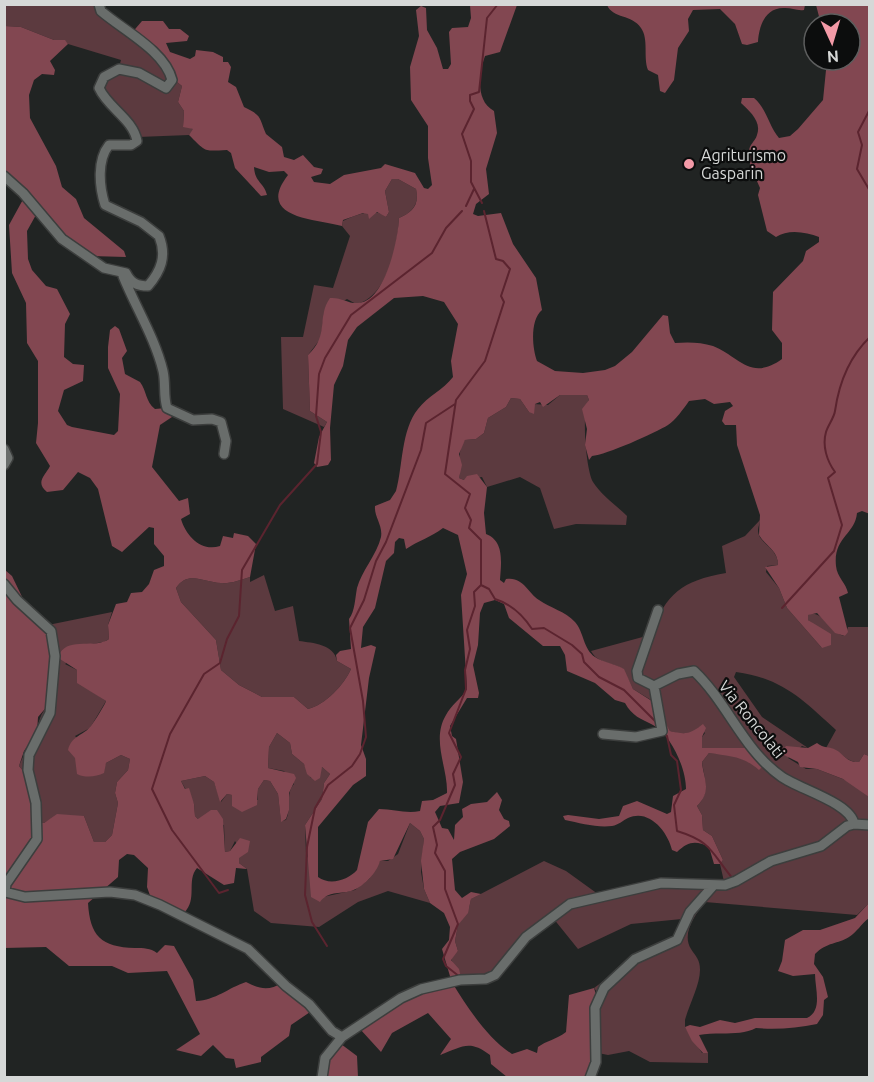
<svg xmlns="http://www.w3.org/2000/svg" width="874" height="1082" viewBox="0 0 874 1082" font-family="Ubuntu,sans-serif">
<style>
.green{fill:#5c3a3f}
.forest{fill:#824751;fill-rule:evenodd}
.lines{fill:none;stroke-linecap:round;stroke-linejoin:round}
.stream{stroke:#5b242f;stroke-width:2}
.minor-casing{stroke:#3c3e3d;stroke-width:12}
.minor{stroke:#696d6b;stroke-width:9}
.poi-dot{fill:#f39aa7;stroke:#0c0d0d;stroke-width:2}
.labels{text-anchor:middle;stroke-width:4.5;stroke-linejoin:round;paint-order:stroke}
.poi-label{font-size:16px;fill:#d6d8d7;stroke:#0c0d0d;text-anchor:start}
.street-label{font-size:16px;fill:#d6d8d7;stroke:#0c0d0d}
</style>
<rect width="100%" height="100%" fill="#212423"/>
<path class="green" d="M4,5H96L158,56L172,78L182,86L178,102L184,111L183,126L194,129L189,135L138,137L108,102L101,82L118,71L121,60L68,44L64,40H54L21,27L5,26Z
M392,179H398L416,189C420,205 411,213 399,218C398,245 387,298 356,304L347,299L324,312L321,338L308,355L310,411L327,422L324,427L283,409L281,337H303L314,285L333,288L350,236L342,226L343,221C355,215 375,207 386,217L389,212L385,191Z
M560,395H587L589,400C581,412 586,469 593,482C601,495 617,506 627,516L626,525L576,524L554,529L540,488L520,477L487,487L482,477L464,480L459,478C462,464 456,452 465,440L476,439L484,433L488,418L506,407L511,398L520,399L529,412L534,404L548,405Z
M760,520C760,523 758,527 758,530C758,544 778,547 778,565L767,566L766,572L779,588L787,608L822,648L812,623L808,620L807,615C824,608 829,634 845,636L848,627H869V756L864,754L859,762C845,763 840,748 826,748L836,730C803,700 782,678 736,672L734,677L762,717L808,748L802,746L788,758L806,769H817L853,783L869,797L870,902L857,915L705,902C696,914 681,933 691,949C696,957 700,959 700,970C700,985 689,1005 685,1020V1027L702,1053H708V1063L650,1062L629,1051L608,1055L593,1052L597,992L594,988L621,968L672,940L682,919L631,924L578,949L553,918L525,939L496,975L462,982L451,959L458,951L455,941L458,925L469,908L471,899L544,861L566,871L602,897L637,887L725,886L720,864L723,860L712,836L703,830L702,815L697,806C711,793 704,777 702,762L709,753L731,754L751,763L736,748H702V737L705,733L699,727L696,732L680,734L670,731L651,700L633,689L623,669C612,662 598,664 591,651L650,635C667,593 681,581 726,573L722,546L745,536Z
M264,575L275,611L293,606L299,641C313,643 334,644 337,661L351,669C344,685 325,705 308,709L294,697H262L239,685L221,670L216,640L181,602L176,588C188,570 203,582 221,583C230,584 241,580 250,577V582Z
M112,612L108,625L109,639L104,642L91,644L65,664L77,670L84,686L106,701L90,728L75,736L104,767L106,763L121,755L130,759L128,770L117,782L115,793L118,803L112,835L105,842H94L84,816C64,817 61,812 44,823L38,822L33,783L19,766C24,753 32,743 36,730C41,718 39,716 49,704L48,625Z
M277,733L290,743L292,754L304,764L311,778L322,767L330,774L324,783L322,799L305,825L306,853L323,897L355,890L369,879L380,861H388L398,854L410,823L420,831L424,839L421,872L424,889L430,903L388,891L358,902L319,927L271,923L254,911L247,869L239,863V857L243,854L235,841L230,851L225,852L224,825L199,820L195,816L194,804L181,781L205,776L214,782L221,802L227,794L258,800V789L264,780L270,781L278,794L281,821L286,820C292,808 285,794 294,784L284,771L268,768L269,747Z"/>
<path class="forest" d="M470,5H517L500,52L485,56C479,73 475,101 494,111L497,133L486,169L489,194L476,204L473,214L478,216L501,213L513,244L536,278L542,310C530,320 532,347 537,361L555,371L583,373L605,370L615,366L632,352L663,315L668,316L670,333L675,343C687,342 701,342 713,346C739,356 750,382 782,359V343L772,330L773,292L803,261L806,251L819,242V237C806,232 788,229 776,237L767,231L758,195L760,188C755,175 748,166 749,152C749,144 755,142 757,135C762,121 749,111 741,103L742,98H754C767,109 769,127 779,138L790,136L798,129L823,100L827,60H850V24H821L816,5H869L870,514L862,511L857,513C855,535 833,537 836,566C837,577 846,583 848,593L839,597L848,632L845,636L835,633L817,613L808,615V620L831,634V645L822,648L787,608L779,588L765,567L778,565C778,550 766,547 759,535L760,515L737,445L736,425H725L722,421L725,411L733,406L730,402L714,404L705,399L689,401C684,408 675,421 668,425C655,433 606,455 592,456L589,460L585,445L587,429L582,409L589,400L587,395H560L543,407L540,402L535,404L534,414L529,412L520,399L511,398L506,407L488,418L484,433L476,439L465,440L459,454L462,465L459,478L464,480L467,476L477,474L487,487L484,513L486,534C505,541 501,564 500,580L504,583L506,579C523,576 528,593 539,600C550,608 565,611 575,622C584,632 583,649 595,657C604,663 614,663 624,669L633,689L655,703L670,731C686,735 690,734 703,724L706,728L702,737V748H747L763,761V766L759,770C743,756 729,756 709,753L702,762C703,777 713,791 697,806L702,815L703,830L712,836L723,860L720,864H714L709,847C695,840 688,842 677,852L672,850C668,832 649,808 628,818C623,820 619,825 612,826C597,828 580,823 565,820L563,816L568,815L599,819L619,816L623,806L637,801L667,814L671,812L673,796L686,789C686,768 671,735 653,725C641,719 632,716 625,703L615,700L595,683L567,671L565,655L560,646H543L509,618L504,604L495,600L484,603L480,613L478,645L473,665L479,693L478,698H467L450,726L452,736L456,739L463,782L459,803L440,806L435,812L442,828L448,829L454,840L455,825L463,817L462,809L471,804L487,802L497,792L502,800L499,810L504,819L509,821L510,826L494,839L460,852L452,859L455,890L462,898L471,892L481,894L471,899L468,913L458,925L455,941L458,951L451,960L459,969L462,982L453,984C467,1007 489,1040 512,1054L527,1049L537,1053L538,1047C546,1041 557,1039 566,1032L569,995L594,988L597,998L593,1063L586,1077H507L491,1064L490,1055C469,1039 462,1047 440,1055L451,1039L428,1013L392,1033L381,1052L360,1029L417,992L452,983L442,949L449,940L450,927L444,913L430,903L424,889L421,861L424,839L420,831L410,823L393,859L380,861C377,873 362,888 351,891C339,894 328,891 320,902L311,897L305,825L322,799L324,783L330,774L322,767L320,778L315,781L307,774L304,764L292,754L290,743L277,733L269,747L268,768L294,774L296,778L289,793V810L286,819L281,822L278,794L270,781L264,780L258,789L257,805L242,812L232,806V795L227,794L220,802L214,782L205,776L181,781L185,789L189,788L194,804L195,816L198,819L211,810H217L223,819L225,852L230,851L240,838L250,841L248,852L239,858V863L247,869L236,868L234,883L224,885L197,868C186,881 198,899 184,913L153,904L147,887L148,868L134,855L127,854L119,860L118,877L88,903C90,936 101,947 135,948C144,948 150,948 157,953L165,945L174,946L193,980L196,1001C216,1000 228,988 246,982C259,989 269,991 282,983L313,1010L291,1025L289,1036L261,1057V1062L236,1068L234,1059L226,1058L213,1045L201,1056L176,1050L200,1034L167,971L128,973L112,966H69L46,947L4,948L5,570L12,576L25,603L54,640L49,704L38,717L37,733L24,751L19,766L33,783L38,822L44,823L57,814L84,816L94,842H105L112,835L118,803L115,793L117,782L128,770L130,759L121,755L106,763L104,773C96,777 85,778 77,774L75,758L68,750C72,735 83,736 91,726C94,722 105,705 106,701L77,683V670L60,659V653C70,637 95,649 109,639L108,625L116,604L127,602L131,593L142,592L149,584L154,570L164,566V556L154,544V528L149,527L122,552L112,546L98,489L90,478L78,472L63,490L47,492C35,482 45,476 50,466L36,443L38,423V361L27,343L26,303L12,273L9,225L26,194L5,178V26L21,27L54,40H65L68,44L50,61L55,70L54,75L42,74L34,80L29,95L30,118L56,166L62,187L76,199L84,218L124,251L126,257L91,256L69,245L37,213L27,231L28,259L32,270L46,286L57,289L70,314L65,324L64,357L73,364L84,365L83,381L64,390L58,411L67,425L72,427L114,435L118,431L120,394L108,368V347L110,330L115,326L119,329L127,351L122,358L125,374L140,382C147,391 145,401 155,409L166,408L172,417L160,425L152,467L179,501L188,498L190,514L181,519C186,536 201,552 220,546L223,536L233,538L234,533L248,536L256,544L250,577C241,580 230,584 221,583C203,582 188,570 176,588L181,602L216,640L221,670L239,685L262,697H294L308,709C325,705 344,685 351,669L337,661L336,655L340,651L351,649L349,619C355,611 355,598 357,588C361,572 377,554 381,537C383,525 374,517 375,506L390,500L396,491C403,466 401,430 418,409C428,396 443,390 453,377L451,361L458,324L444,302L423,296L394,298L357,327L348,340L343,366L334,385L330,428L331,460L328,465L317,467L314,463L319,437L327,422L310,411L308,355C330,334 316,318 330,298C341,297 349,304 358,303C385,302 398,240 399,218C411,213 420,206 416,189L398,179H392L385,191L389,212L386,217L377,212L369,219L368,214L363,213L343,220L342,226C314,219 255,218 288,175L284,171L269,172L254,167C255,183 264,182 267,195L261,196L235,168L231,153L227,150C204,151 207,153 189,135L193,129L183,127L184,111L178,102L182,86L172,78L158,56L130,35L142,21H163L169,29H180L189,36L187,41L166,43L170,52L190,59L195,56L196,50L213,52L223,57V62H228L231,67L228,82L236,87L244,107C263,116 259,118 266,134L282,147L284,157L294,160L303,155L314,167L323,169L321,174L311,177L314,182L330,184L344,175L381,168L385,164L415,173L424,188L428,189L432,185L428,158V126L411,100L410,67L419,36L416,10L421,6L426,8L427,30L437,48L443,69H448L451,64L449,32L452,28L468,27L471,18ZM443,528L458,535L467,574L461,595L467,689C461,699 451,705 446,715C431,740 448,768 447,793L433,800L422,801L420,811C406,814 394,809 379,809L368,822L357,870C348,880 330,886 318,877V827L353,785L366,776V759L361,745L369,678L376,647L371,645L361,648L363,627L375,608L386,561L394,553L395,542L399,538L404,539L406,549C418,541 431,537 443,528Z
M607,5V4L805,5L804,10C797,11 792,8 785,8C765,7 759,26 758,42L747,45L742,44L735,24L720,9L693,10L688,19L689,31L678,48L674,80L665,93L660,91L658,75L648,70C643,57 649,39 641,28C632,14 613,19 607,5Z
M817,743C824,749 829,746 836,750C845,755 847,763 859,762L864,754L869,756V797L843,779L817,769L800,767L798,762L784,755L783,750L786,746L808,748Z
M868,904L869,918C861,924 857,932 849,937C838,944 827,942 815,954L814,964L823,977L828,997L824,1000L823,1015L817,1024C797,1028 776,1030 756,1028C740,1037 716,1031 699,1035L708,1053H703L692,1041L685,1027L690,1025L700,1027L720,1020L735,1023L755,1018H807C823,1010 815,989 815,974L793,976L778,971L782,961L785,940L803,930H820L855,918Z
M337,1041L357,1056L358,1077L321,1078Z"/>
<g class="lines">
<path class="stream" d="M870,109L858,132L862,145L857,169L870,191
M482,203L471,182V161L462,134L474,109L470,101V95L479,92L487,18L498,4
M466,206L474,189
M481,585L489,589L495,599C511,604 523,615 532,629L544,628L572,645L582,654L584,662L599,677L624,690L657,723
M782,608L834,551L842,525L828,478L835,472C827,461 822,446 826,432C828,425 834,418 835,411C839,383 849,357 870,337
M663,732L667,736L671,755L677,761L681,790L674,805L677,831C713,842 711,853 734,880
M228,890L219,893L172,830L152,789L170,734L204,674L220,663L227,639L239,616L242,570L280,505L317,464L321,432L316,416L319,374L325,358L351,315L432,253L446,228L462,211
M327,946L312,922L305,895L307,847L315,808L322,796L328,785L352,766L360,754L366,737L363,701L350,628L364,600L376,561L386,542L421,450L426,423L455,404
M460,977L446,966L443,959L458,924L445,889V871L435,853L437,845L433,827L440,820L455,785L453,774L461,757L449,733L466,689L465,670L470,649L467,630L475,606L474,592L481,585V540L469,528L471,520L465,508L470,494L445,474L456,400L485,361L504,302L501,296L510,269L503,261L496,259L484,211"/>
<defs>
<path id="minor" d="M4,176L23,193L62,239L104,268L126,273C131,283 137,286 148,286C161,271 167,256 159,236L141,222L105,205C99,186 97,160 109,145H131L137,141C133,119 108,108 99,88L104,77L119,69L139,73L166,88L172,80C165,51 123,30 101,11L99,4
M123,276C136,308 155,338 163,371C166,384 163,396 167,408L193,420L212,419L221,422L226,441L224,454
M4,449L8,458L4,465
M4,584L17,600L51,631L55,656L50,713L29,755L28,770L36,803L37,839L6,884L5,892L25,897L110,892L135,895L160,905L248,949L286,986L309,1004L332,1031L342,1037
M654,686L678,674L694,671C728,703 743,750 782,777C799,789 851,803 854,824
M603,734L636,737L662,731L654,686L638,678L637,671L658,610
M322,1078L325,1058L342,1037L401,998L421,989L460,980L486,979L495,975L526,937L570,904L661,883L725,885L736,881L771,861L821,846L847,826L854,824L870,825
M590,1078L596,1062L595,1008L604,988L635,959L677,940L690,912L713,886"/>
</defs>
<use href="#minor" class="minor-casing"/>
<use href="#minor" class="minor"/>
</g>
<circle class="poi-dot" cx="689" cy="164" r="6"/>
<g class="labels">
<g class="poi-label">
<text x="701" y="161">Agriturismo<tspan x="701" dy="18">Gasparin</tspan></text>
</g>
<g class="street-label">
<text transform="translate(752 719) rotate(51)" y="6">Via Roncolati</text>
</g>
</g>
<rect width="874" height="1082" fill="none" stroke="#d6d8d7" stroke-width="12"/>
<g transform="translate(832 42) rotate(176)"><circle r="28" fill="#0c0d0d" stroke="#5d5e5e" stroke-width="1.5"/>
<path d="M0-4.5L10 22L0 15L-10 22Z" fill="#f39aa7"/>
<text y="-9" font-size="16" font-weight="bold" text-anchor="middle" fill="#d6d8d7">N</text>
</g>
</svg>
